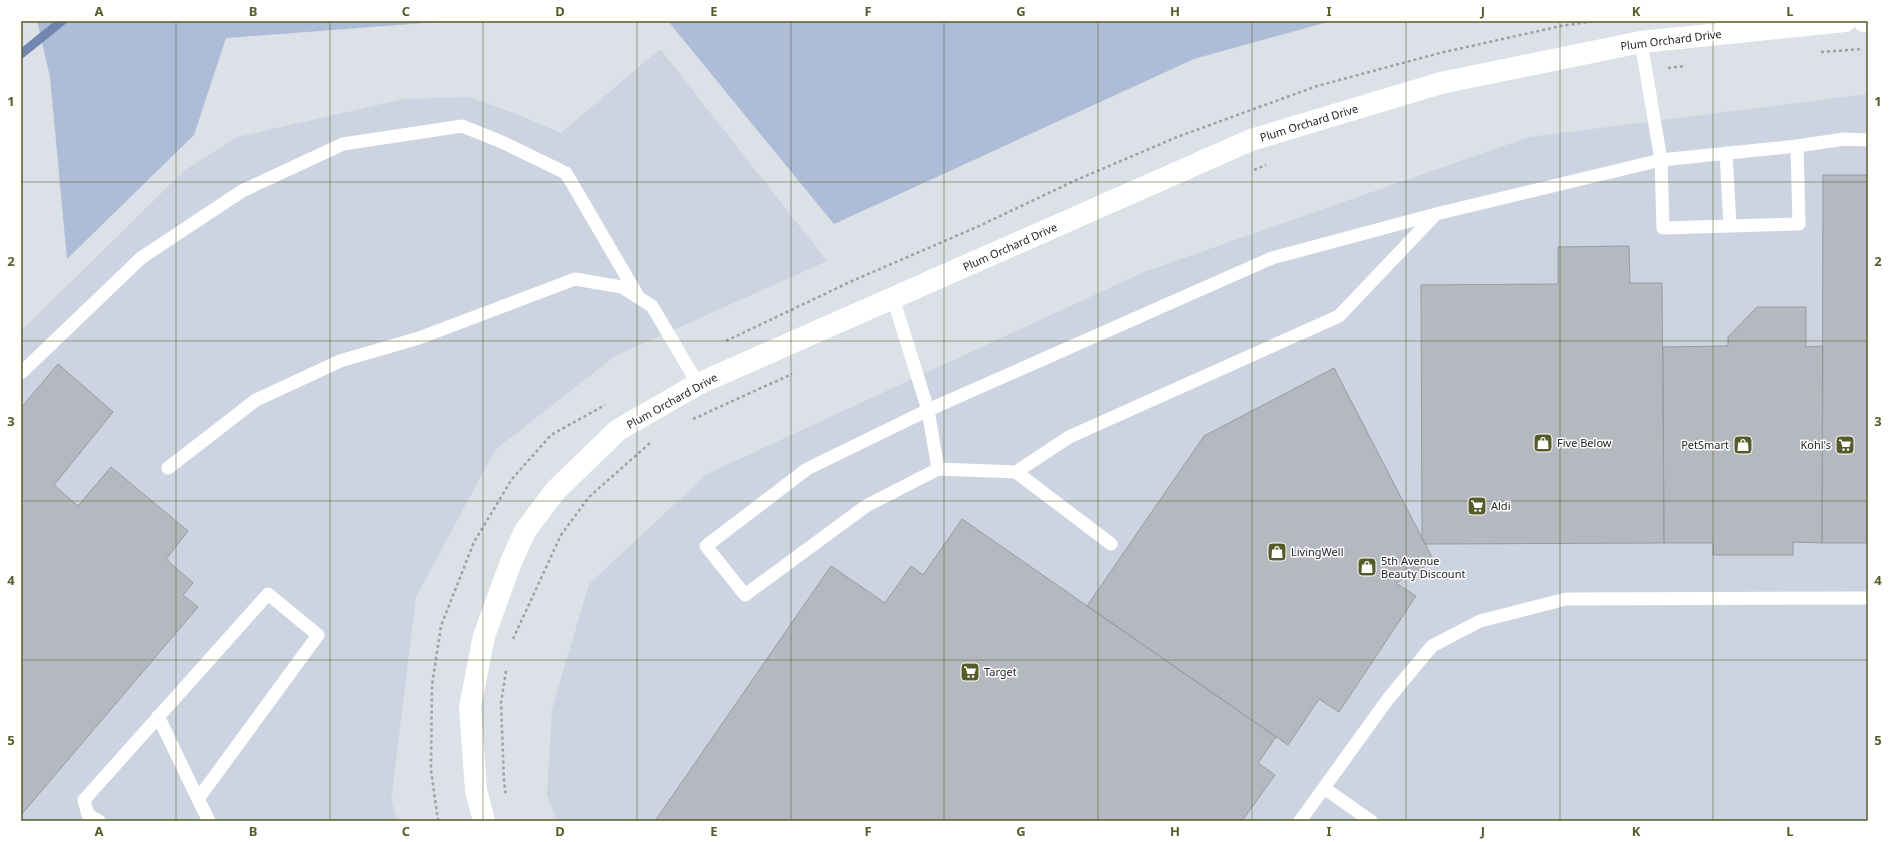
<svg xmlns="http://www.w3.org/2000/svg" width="1889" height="842" viewBox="0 0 1889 842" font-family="'Noto Sans',sans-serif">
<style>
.built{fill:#ccd3e1}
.green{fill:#adbcd7}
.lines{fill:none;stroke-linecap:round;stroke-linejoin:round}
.stream{stroke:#7187b0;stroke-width:9}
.building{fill:#b5b9bf;stroke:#979ba1}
.path{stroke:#9da0a5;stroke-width:2.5;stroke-dasharray:3 3;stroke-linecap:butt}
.service{stroke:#fff;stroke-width:13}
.tertiary{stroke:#fff;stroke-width:22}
.grid{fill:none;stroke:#575b29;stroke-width:1;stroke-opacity:0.55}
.labels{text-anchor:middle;stroke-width:3;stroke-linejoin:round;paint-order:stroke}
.street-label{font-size:11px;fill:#222326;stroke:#fff}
.poi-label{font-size:11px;fill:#222326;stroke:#fff;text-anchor:start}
.neatline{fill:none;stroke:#575b29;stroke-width:1.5}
.grid-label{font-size:13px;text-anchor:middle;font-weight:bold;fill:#575b29}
</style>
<rect width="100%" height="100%" fill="#dce0e7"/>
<path class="built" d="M660,49L827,261L615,356L495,450L416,597L391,801L398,821H21V331L185,170L237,137L404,99L469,97L519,115L561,133Z
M1868,94V821H557L547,795L552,709L589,584L707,474L1144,272L1529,137Z"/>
<path class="green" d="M37,21H450L226,38L194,135L67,259L50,77Z
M668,21H1331L1194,59L834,224Z"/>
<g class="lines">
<path class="stream" d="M21,54L62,21"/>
</g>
<path class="building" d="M1823,175H1868V543H1822Z
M1629,246L1630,283H1662L1664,543L1425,544L1422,539L1421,285L1558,284V247Z
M1757,307H1806V347L1823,346L1822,543L1793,542V555H1713V543H1664L1663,347L1728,346V337Z
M58,364L113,412L54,485L78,506L111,467L188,531L166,559L193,583L183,595L198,607L21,815V408Z
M1334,368L1434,561L1396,583L1416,596L1339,712L1319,699L1288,745L1087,606L1204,436Z
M962,519L1276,737L1258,763L1275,775L1242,821H655L831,566L885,603L911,566L923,575Z"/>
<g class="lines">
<path class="path" d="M1821,52L1862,49
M1668,68L1685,66
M1254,170L1266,165
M726,341L852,281L977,227L1074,181L1177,137L1317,86L1440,53L1561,26L1594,21
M693,419L792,374
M513,639L561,535L589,497L650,443
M506,671L501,703L504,782L506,795
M438,821L431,770L432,685L441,626L474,542L512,479L551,435L605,405"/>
<path class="service" d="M1641,42L1661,160L1797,146L1844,139L1868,140
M1726,153L1730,226
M893,298L928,410L938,469L866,506L745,595L706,546L807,469L928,410L1272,258L1436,214L1661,160L1663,228L1799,224L1797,146
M21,373L141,258L242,191L343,144L462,126L502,142L566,173L639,298
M168,468L256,400L340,361L419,338L575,279L622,287L652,306L698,384
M938,469L1016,472L1111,544
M1016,472L1069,437L1339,316L1436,214
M158,716L198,799
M1324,788L1371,821
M99,821L88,815L84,800L268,594L318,635L198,799L209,821
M1300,821L1388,699L1432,646L1480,621L1566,599L1868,598"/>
<path class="tertiary" d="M1864,21H1868
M484,821L476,790L470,707L484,636L511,562L525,531L556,490L618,430L698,384L1251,140L1441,83L1641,42L1845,21"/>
</g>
<path class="grid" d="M176,21V821M330,21V821M483,21V821M637,21V821M791,21V821M944,21V821M1098,21V821M1252,21V821M1406,21V821M1560,21V821M1713,21V821M21,182H1868M21,341H1868M21,501H1868M21,660H1868"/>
<defs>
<symbol id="shop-square" viewBox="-11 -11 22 22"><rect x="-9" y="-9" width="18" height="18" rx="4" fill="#575b29" stroke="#fff"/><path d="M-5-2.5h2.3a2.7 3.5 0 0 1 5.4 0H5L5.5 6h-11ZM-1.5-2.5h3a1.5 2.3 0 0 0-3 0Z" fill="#fff"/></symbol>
<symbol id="supermarket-square" viewBox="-11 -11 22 22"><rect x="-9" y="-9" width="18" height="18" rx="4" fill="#575b29" stroke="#fff"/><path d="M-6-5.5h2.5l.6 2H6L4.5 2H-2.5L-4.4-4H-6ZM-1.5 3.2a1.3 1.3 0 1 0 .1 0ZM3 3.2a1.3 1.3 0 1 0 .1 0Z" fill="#fff"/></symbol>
</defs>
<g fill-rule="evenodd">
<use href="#shop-square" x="1532" y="432" width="22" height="22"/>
<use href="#shop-square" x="1732" y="434" width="22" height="22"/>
<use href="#supermarket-square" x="1834" y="434" width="22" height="22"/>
<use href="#supermarket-square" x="1466" y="495" width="22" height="22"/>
<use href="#shop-square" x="1266" y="541" width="22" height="22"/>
<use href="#shop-square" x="1356" y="556" width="22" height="22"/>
<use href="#supermarket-square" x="959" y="661" width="22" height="22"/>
</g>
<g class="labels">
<g class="street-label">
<text transform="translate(1671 40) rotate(-7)" y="4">Plum Orchard Drive</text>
<text transform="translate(1309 123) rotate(-17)" y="4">Plum Orchard Drive</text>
<text transform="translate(1010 247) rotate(-24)" y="4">Plum Orchard Drive</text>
<text transform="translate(672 401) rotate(-29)" y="4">Plum Orchard Drive</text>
</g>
<g class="poi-label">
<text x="1557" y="447">Five Below</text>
<text x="1729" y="449" text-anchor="end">PetSmart</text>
<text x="1831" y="449" text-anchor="end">Kohl's</text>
<text x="1491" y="510">Aldi</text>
<text x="1291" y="556">LivingWell</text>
<text x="1381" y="565">5th Avenue<tspan x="1381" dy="13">Beauty Discount</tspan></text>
<text x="984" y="676">Target</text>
</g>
</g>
<rect width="1889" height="842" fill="none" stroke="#ffffff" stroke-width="44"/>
<rect x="22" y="22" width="1845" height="798" class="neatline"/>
<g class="grid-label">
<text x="99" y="16">A</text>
<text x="253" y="16">B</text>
<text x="406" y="16">C</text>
<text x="560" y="16">D</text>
<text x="714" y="16">E</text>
<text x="868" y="16">F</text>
<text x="1021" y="16">G</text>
<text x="1175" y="16">H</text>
<text x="1329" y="16">I</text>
<text x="1483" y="16">J</text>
<text x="1636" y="16">K</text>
<text x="1790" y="16">L</text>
<text x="11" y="106">1</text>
<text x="1878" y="106">1</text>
<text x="11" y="266">2</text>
<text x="1878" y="266">2</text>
<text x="11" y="426">3</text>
<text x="1878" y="426">3</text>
<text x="11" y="585">4</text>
<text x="1878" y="585">4</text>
<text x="11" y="745">5</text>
<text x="1878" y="745">5</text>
<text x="99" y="836">A</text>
<text x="253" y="836">B</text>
<text x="406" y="836">C</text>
<text x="560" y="836">D</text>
<text x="714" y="836">E</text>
<text x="868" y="836">F</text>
<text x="1021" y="836">G</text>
<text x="1175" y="836">H</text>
<text x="1329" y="836">I</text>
<text x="1483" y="836">J</text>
<text x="1636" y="836">K</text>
<text x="1790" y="836">L</text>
</g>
</svg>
